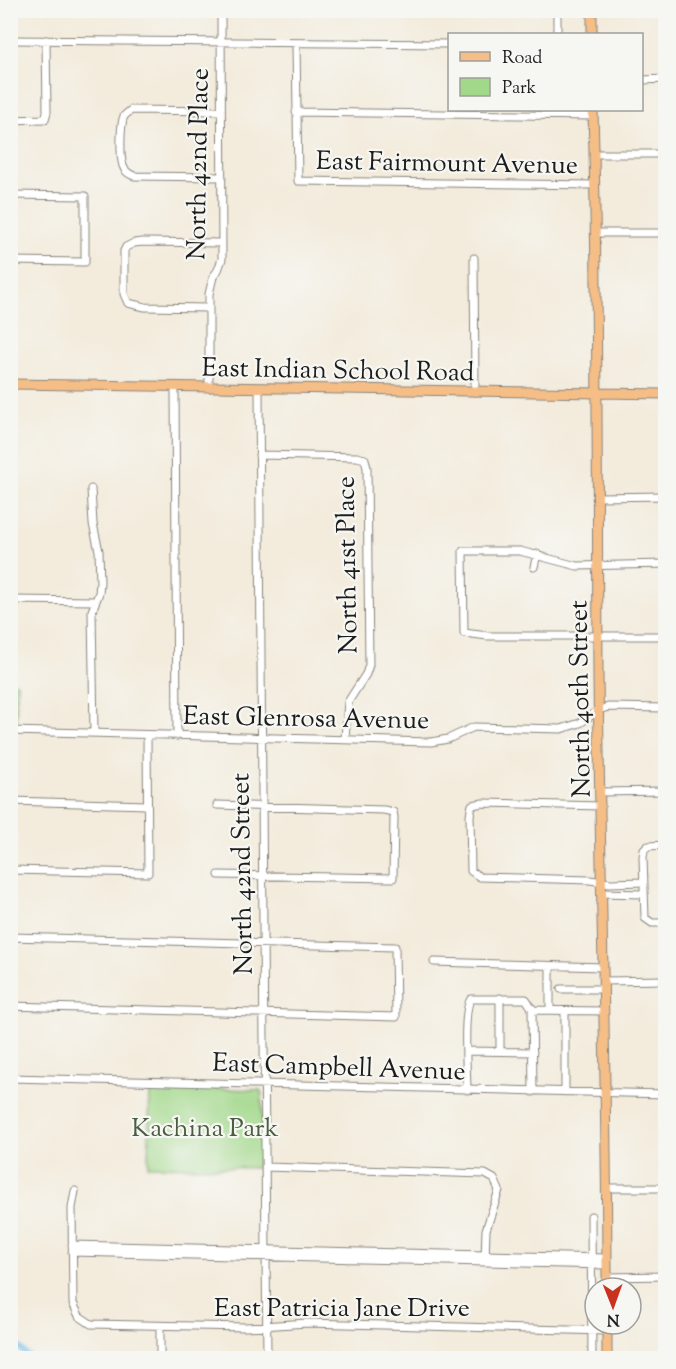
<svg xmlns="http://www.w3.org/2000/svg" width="676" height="1369" viewBox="0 0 676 1369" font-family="'Sorts Mill Goudy',serif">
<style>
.green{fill:#a1d88a;stroke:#5e7a53;stroke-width:1.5}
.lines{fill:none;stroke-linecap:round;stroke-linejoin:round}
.canal{stroke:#6fbbe8;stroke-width:6}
.minor-casing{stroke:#88847c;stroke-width:9}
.major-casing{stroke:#88847c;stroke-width:11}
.minor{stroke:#fff;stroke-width:7}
.major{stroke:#f6be87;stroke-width:9}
.labels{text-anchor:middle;stroke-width:4.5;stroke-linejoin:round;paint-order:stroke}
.street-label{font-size:26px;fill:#1c1c1c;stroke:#f6f6f2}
.park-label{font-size:26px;fill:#4b5e42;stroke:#f6f6f2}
</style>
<rect width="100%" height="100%" fill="#f6f6f2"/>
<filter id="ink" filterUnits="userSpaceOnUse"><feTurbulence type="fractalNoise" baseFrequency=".0167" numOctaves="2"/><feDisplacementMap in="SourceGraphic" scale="12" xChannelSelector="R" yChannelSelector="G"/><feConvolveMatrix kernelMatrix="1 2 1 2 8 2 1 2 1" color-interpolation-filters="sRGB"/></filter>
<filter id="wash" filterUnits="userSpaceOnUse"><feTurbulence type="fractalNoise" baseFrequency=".008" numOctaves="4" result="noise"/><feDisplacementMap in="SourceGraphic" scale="24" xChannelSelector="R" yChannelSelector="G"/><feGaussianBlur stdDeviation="1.35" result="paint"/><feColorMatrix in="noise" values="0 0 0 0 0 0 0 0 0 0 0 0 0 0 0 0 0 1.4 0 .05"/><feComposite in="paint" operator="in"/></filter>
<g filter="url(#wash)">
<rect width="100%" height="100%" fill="#f3ebdb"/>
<path class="green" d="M11,683H17L16,721H11Z
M150,1087L260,1090L262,1093V1168L148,1166Z"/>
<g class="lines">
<path class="canal" d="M10,1339L30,1358"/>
</g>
</g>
<g filter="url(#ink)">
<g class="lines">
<defs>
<path id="minor" d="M557,17V34
M10,40L450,44
M296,43L298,181L595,185
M642,80L666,79
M221,111L131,110L124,116C120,125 120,157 123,166C125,172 129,174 134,176L222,177
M296,112L593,116
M10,120L45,119L47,112L46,40
M594,154H666
M10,195L85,196V262L10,261
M596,233H666
M474,258L475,392
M209,308L145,307L128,303L124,294V251L126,247L134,243L143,242L222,243
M175,387L177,736
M209,388V294L213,277L218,270L222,259L221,10
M259,389C259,712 265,1035 267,1358
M259,455L357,457L365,459L367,468L369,665L366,674L348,702L345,738
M91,489L93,524L99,551L100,582L99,593L92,611L94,733
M598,497L666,496
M666,564L577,566L520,551H463L464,633L488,636H666
M534,567L537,554
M10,600L96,601
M10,731L431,742L448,739L474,727L561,729L580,723L599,710L608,707L666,708
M601,792L666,791
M10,801L147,805
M217,805L384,810L393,812L394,817L393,878L219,875
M601,806L483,803L472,805L470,815L471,871L480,877L590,880L610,883L643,882
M666,845L648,846L644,850L643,857L645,918L652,923H666
M10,870L148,873L147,735
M601,893L643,894
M10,937L395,947L396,1017L10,1006
M434,962L603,967
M550,967V1010
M603,981L666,980
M561,989H604
M500,998V1051
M532,1010L604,1011
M565,1011V1092
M467,1051L533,1052
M10,1078L666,1094
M467,1090C467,1073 462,1010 471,999H526L532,1008L533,1092
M266,1167L485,1174L494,1179L499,1190L486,1230L485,1260
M606,1188H666
M75,1191L72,1208L73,1303L79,1316L91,1324L246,1327L307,1323L607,1331
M591,1216L592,1358
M72,1245L606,1258
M72,1252L607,1265
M607,1277L666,1276
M160,1358V1326"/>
<path id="major" d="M592,10V34
M593,110C598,297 597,485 598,672C600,877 607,1083 607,1288
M10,384L666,394
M607,1324V1358"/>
</defs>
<use href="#minor" class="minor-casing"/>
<use href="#major" class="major-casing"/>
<use href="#minor" class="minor"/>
<use href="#major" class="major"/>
</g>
</g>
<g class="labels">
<g class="street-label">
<text transform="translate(447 162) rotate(1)" y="9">East Fairmount Avenue</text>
<text transform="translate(197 164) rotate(-89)" y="9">North 42nd Place</text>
<text transform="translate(338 369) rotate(1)" y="9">East Indian School Road</text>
<text transform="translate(346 565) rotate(-91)" y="9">North 41st Place</text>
<text transform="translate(579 699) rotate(-91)" y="9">North 40th Street</text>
<text transform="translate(306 717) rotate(1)" y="9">East Glenrosa Avenue</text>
<text transform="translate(241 874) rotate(-91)" y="9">North 42nd Street</text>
<text transform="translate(339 1066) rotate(2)" y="9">East Campbell Avenue</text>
<text x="342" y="1316">East Patricia Jane Drive</text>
</g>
<g class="park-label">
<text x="205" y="1136">Kachina Park</text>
</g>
</g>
<rect width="676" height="1369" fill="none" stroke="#f6f6f2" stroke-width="36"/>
<rect x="448" y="33" width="195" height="78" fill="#f6f6f2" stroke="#9f9f9c" stroke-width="1.5"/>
<rect x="460" y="52" width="30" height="9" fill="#f6be87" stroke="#9f9f9c" stroke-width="1.5"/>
<text x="502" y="63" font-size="18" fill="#1c1c1c">Road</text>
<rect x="460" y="78" width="30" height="18" fill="#a1d88a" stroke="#9f9f9c" stroke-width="1.5"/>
<text x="502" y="93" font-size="18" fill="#1c1c1c">Park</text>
<g transform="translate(613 1306) rotate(179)"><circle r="28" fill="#f6f6f2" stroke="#9f9f9c" stroke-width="1.5"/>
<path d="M0-4.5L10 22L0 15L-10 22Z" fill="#c8321e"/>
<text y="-9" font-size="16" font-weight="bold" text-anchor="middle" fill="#1c1c1c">N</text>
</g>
</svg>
